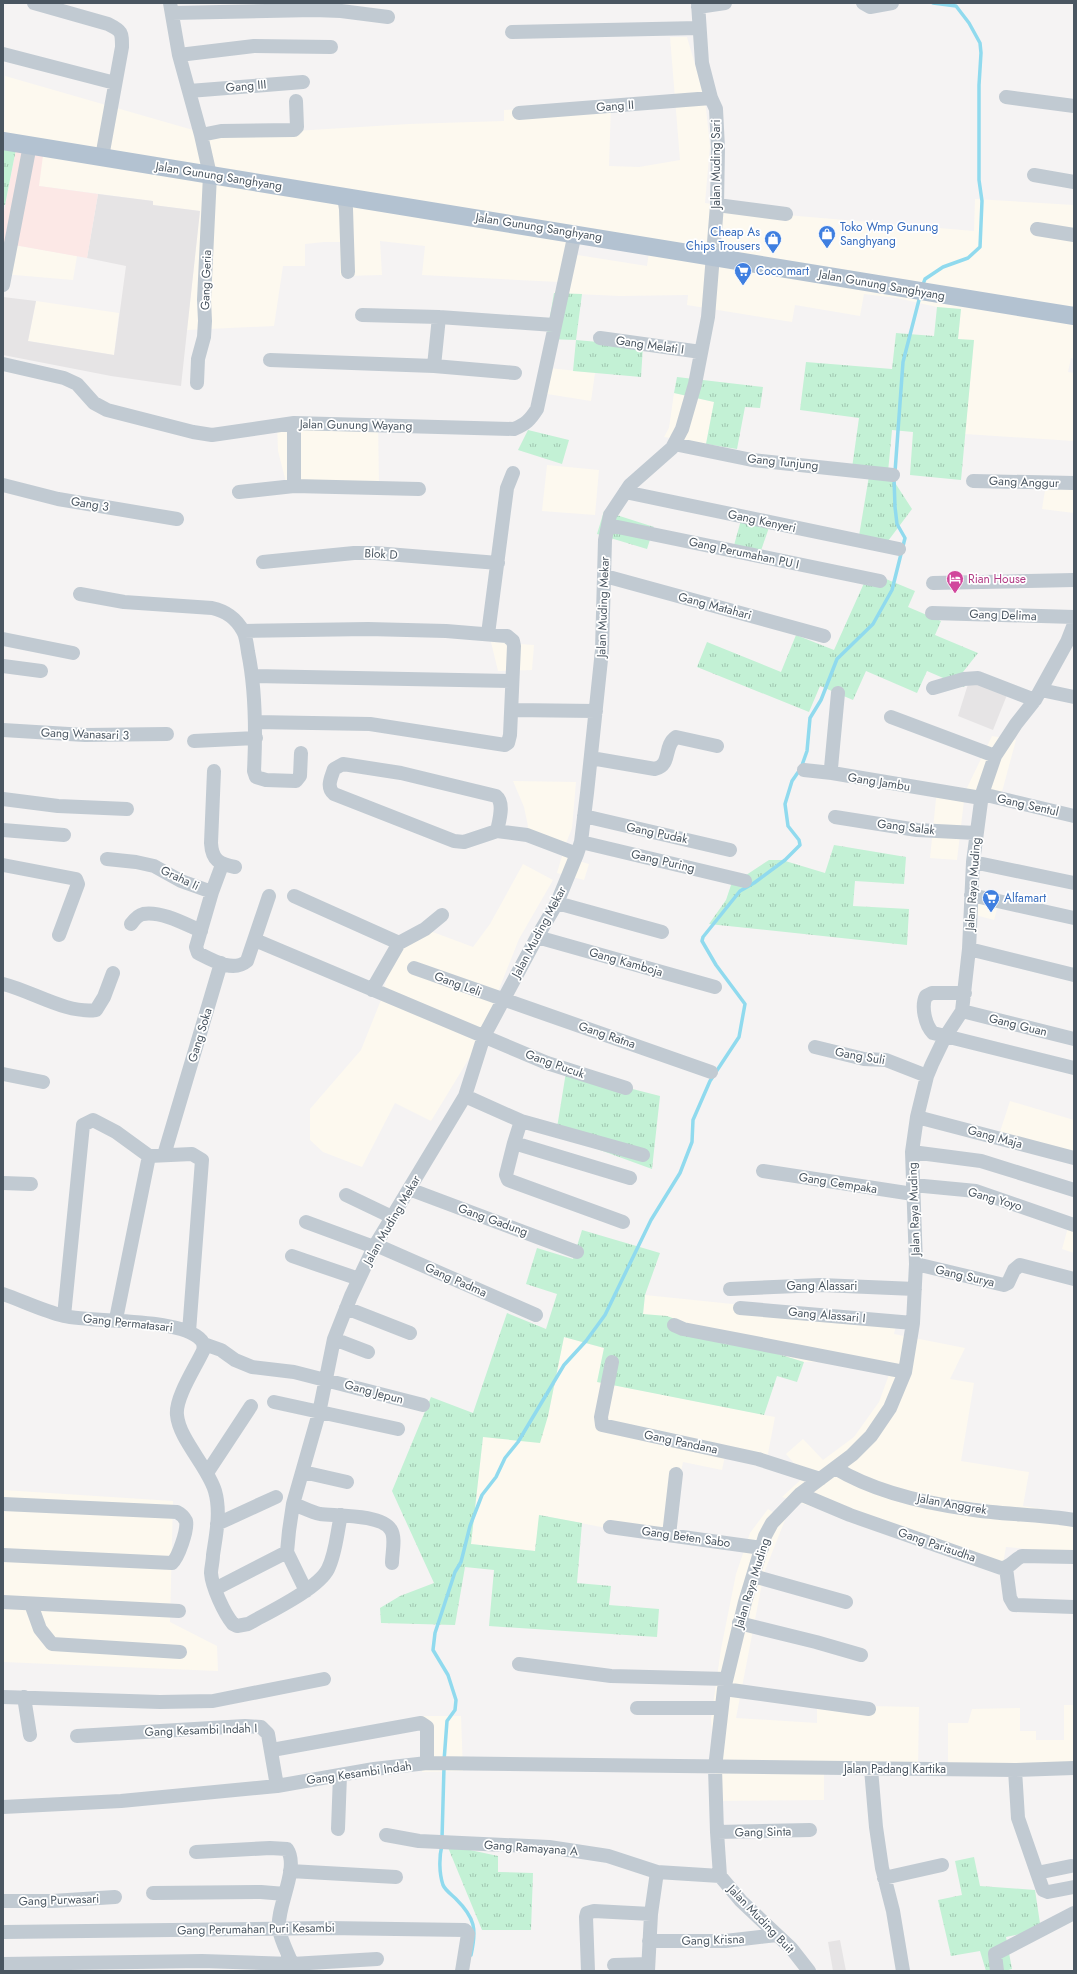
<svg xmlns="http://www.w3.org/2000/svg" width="1077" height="1974" viewBox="0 0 1077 1974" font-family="Jost,sans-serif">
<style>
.commercial{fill:#fdf9ef;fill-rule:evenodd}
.education{fill:#e6e4e5}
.medical{fill:#fce8e6}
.grass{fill:url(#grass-tufts)}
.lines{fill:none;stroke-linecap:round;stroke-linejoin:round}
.stream{stroke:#90daee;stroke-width:3.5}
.minor{stroke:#c1cad2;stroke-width:14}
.major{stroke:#b3c2d1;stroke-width:18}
.labels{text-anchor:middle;stroke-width:3.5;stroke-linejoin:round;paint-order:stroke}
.street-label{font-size:12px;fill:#4a5661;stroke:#fff}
.shop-label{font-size:12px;fill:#366cbe;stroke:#fff;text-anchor:start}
.hotel-label{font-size:12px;fill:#b23c85;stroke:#fff;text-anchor:start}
</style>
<defs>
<pattern id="grass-tufts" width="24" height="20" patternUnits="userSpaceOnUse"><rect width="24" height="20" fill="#c3f1d5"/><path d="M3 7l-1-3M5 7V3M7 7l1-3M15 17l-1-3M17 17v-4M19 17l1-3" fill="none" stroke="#a0c6b0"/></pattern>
</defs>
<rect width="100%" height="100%" fill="#f5f3f3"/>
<path class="commercial" d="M670,37H687L705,99L710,146L705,203L786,215L974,231L975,199L1074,205V359L1071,358L1068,372L1074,373V441L965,434L974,341L958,339L961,309L937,307L897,298L864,294L860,316L795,305L792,322L687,305L688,295L620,296L554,293L559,282L422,275L425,246L380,241L382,275L344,276L340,275V242H324L305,244V266H283L274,326L187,330L200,211L153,205V201L39,186L4,142L5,76L214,136L409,124L504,121V110L611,104L609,166L639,167L680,160ZM574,238L649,252L647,266L571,254Z
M3,243L77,256L73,280L3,274Z
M36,301L119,313L114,355L28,341Z
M549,368L595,373L591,401L547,394Z
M674,393L714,402L706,444L664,437L669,428Z
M277,422H378L379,485L286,482L278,451Z
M547,465L599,470L595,515L542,511Z
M1046,484L1074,489V513L1042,509Z
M491,642L534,645L532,670L498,671Z
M992,736L1016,740L1000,799L965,792L957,860L930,858L937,789L965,792Z
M513,781L576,782L572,828L565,846L525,836L528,826L524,807Z
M562,856L589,864L584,880L557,873Z
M523,864L553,880L519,939L476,1047L431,1121L395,1103L362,1167L323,1152L310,1140V1109L361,1050L381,1000L391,962L422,928L473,947L490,924Z
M970,891L1000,898L994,920L964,912Z
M1010,1101L1074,1120V1154L998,1138Z
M1069,1224L1074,1226V1253L1062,1249Z
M645,1295L897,1321L894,1334L965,1348L950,1379L974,1383L961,1461L1029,1472L1023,1506L1074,1514V1553L1006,1547L1002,1569L782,1497L805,1476L786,1454L803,1439L823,1460L854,1437L879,1402L890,1372L859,1362H804L643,1314Z
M564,1337L604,1348L598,1382L775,1417L767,1459L726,1451L722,1470L683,1462L667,1540L540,1515L535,1551L471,1544L483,1437L548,1416Z
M3,1490L173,1501L170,1622L217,1646L218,1671L3,1662Z
M768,1509L785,1520L764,1573L736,1718L817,1723V1705L919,1707L918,1769L824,1773V1800L713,1801L715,1772L711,1719L721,1649L736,1574L750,1533Z
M1064,1705H1074V1764L948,1768V1723H968L972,1709L1020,1708V1731H1036V1740H1064Z
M420,1716H461L463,1771L422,1772Z"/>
<path class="education" d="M98,194L153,201V205L200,211L181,386L111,376L3,355V297L36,301L28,341L114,355L126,266L87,258Z
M969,681L1009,690L993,730L958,716Z
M840,1940L846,1971H833L828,1942Z"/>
<path class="medical" d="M17,144L44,148L39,186L98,194L87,258L3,243V217Z"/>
<path class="grass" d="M3,142L17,144L5,205H3Z
M554,293L582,294L576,340L643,346L641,377L573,371L576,340L546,339Z
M937,307L961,309L958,339L974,340L961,480L910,475L913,432L892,430L888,472L912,509L888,541L859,536L870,470L852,468L859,418L800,410L806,362L892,369L896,333L934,336Z
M677,377L763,387L760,408L745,407L737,449L706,444L714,402L674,393Z
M528,430L569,440L562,464L518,450Z
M604,511L654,527L647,549L597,534Z
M741,520L771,522L758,559L733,549Z
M869,572L915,591L908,607L941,621L935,635L978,653L963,672L970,675L964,687L927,671L917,693L866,671L853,700L820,686L809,712L697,667L707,642L781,672L796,635L834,650Z
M834,845L906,857L904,884L855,881L853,906L909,909L907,945L709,924L726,900L731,885L769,860H782L825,873Z
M566,1072L660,1096L652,1169L556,1134Z
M582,1230L660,1253L645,1295L643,1314L667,1316L730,1339L804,1362L797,1382L777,1376L764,1415L597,1382L604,1348L564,1337L548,1416L540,1443L483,1437L471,1544L535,1551L539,1515L582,1523L577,1583L611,1586L609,1605L659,1609L657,1637L489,1626L494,1570L465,1567L455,1625L381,1623L380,1608L400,1596L434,1583L392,1491L431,1397L473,1413L507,1313L546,1329L557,1294L526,1284L537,1248L573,1259Z
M447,1845L498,1856V1872L533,1873L531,1930H482Z
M974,1857L980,1886L1035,1890L1041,1930L1006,1937L1012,1969L1005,1971H986L980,1951L951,1956L938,1900L962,1895L955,1861Z"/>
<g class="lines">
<path class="stream" d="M922,287L925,279L943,267L968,258L980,247L982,201L979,180V85L981,53L980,43L969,23L956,6L933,3
M895,472L903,362L920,296
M444,1761L447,1721L455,1710L456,1700L448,1675L433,1650L435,1633L455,1572L461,1562L470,1526L482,1495L496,1477L505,1458L518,1442L564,1365L586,1341L605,1315L651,1220L680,1173L692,1142L693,1120L710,1081L739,1037L745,1004L716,965L702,941L703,937L740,891L754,883L785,860L800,845L799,840L788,826L785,804L792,781L801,768L807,751L810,718L821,700L837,659L873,624L892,590L905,538L897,524L895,507L894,478
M442,1839L444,1767
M442,1845C439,1857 439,1873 443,1885C445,1890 452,1895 456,1899C475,1918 477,1929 471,1955"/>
<path class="minor" d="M34,3L108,24C122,31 122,32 122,47L102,157
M170,3L179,55L201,135L210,175L204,300L205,321L204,337L198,359L197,383
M863,3L870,7L892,3
M698,7L725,3
M172,13L314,10L341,11L388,17
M512,32L699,28
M3,54L115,83
M179,55L254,46L331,47
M189,91L303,82
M1006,97L1074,106
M519,113L711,98
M201,135L221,131L294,130L297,127L296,101
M1034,175L1074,182
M344,197L346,209L348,272
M717,205L786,214
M1037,229L1074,235
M3,285L30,145
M362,315L439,317L554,325
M439,317L434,366L515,373
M600,338L701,352
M270,360L434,366
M3,364L64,378L77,384L94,403L107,410L193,432L212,435L294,423L514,429C526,424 530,420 537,409L575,233
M294,423V486
M674,444L752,460L893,475
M973,481L1074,483
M3,485L58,499L177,519
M239,492L294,486L419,489
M625,492L899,549
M608,525L880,581
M263,562L354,553H375L498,563
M605,576L824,636
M933,583L1074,580
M80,594L124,602L212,608C226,611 236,618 243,631C246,636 247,645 248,652C256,691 256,731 254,771L256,777L266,780L296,781L300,776L301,753
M932,613L1074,617
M244,631L368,629L446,631L507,636L513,641L514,646L510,735L508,743L505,745L370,724L255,722
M488,634L507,488L513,473
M3,639L73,653
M3,666L41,671
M253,676L512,681
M933,688L964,679L978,678L1035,700
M1041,690L1074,697
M838,693L831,768L832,773L981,798
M512,710L596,711
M891,717L995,756
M3,730L85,735L167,734
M194,741L256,738
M591,758L655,769C672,765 663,746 676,737L717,746
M343,764L401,773L496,796C505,803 499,821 497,831L464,842L454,841L334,794C326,787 331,778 334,769Z
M804,770L832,773
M214,771L211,843C212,860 219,864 235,867
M982,794L1074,816
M3,799L58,806L127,809
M584,816L730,850
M835,817L917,830L976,833
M3,830L64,835
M497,831L527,835L577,854
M581,842L745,881
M107,859L136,862L154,866L181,881L212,892
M973,862L1074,883
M3,865L76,879L78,884L59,935
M222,865L212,892L196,947L198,953C212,960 233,973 247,961L269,896
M971,895L1074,918
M294,896L399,943
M557,903L662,932
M131,924C134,920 138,915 143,914C162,911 185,924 201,931
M537,937L715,987
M255,940L547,1063L626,1088
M969,949L1074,975
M414,968L711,1072
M3,984C32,991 66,1014 96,1010L104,997L113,973
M372,990L399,943L425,929L442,915
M965,993H932L926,996C921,1006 925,1025 933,1033L1074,1068
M962,1011L1074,1039
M815,1047L864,1059L886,1060L927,1076
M3,1074L43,1082
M465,1096L521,1121L514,1143L630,1178
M917,1117L1074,1158
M521,1121L643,1155
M514,1143L506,1175L508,1180L623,1222
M912,1152L981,1161L1074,1190
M164,1155L221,963
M763,1171L913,1194
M3,1183L31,1184
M913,1185L976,1191L1074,1225
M409,1189L577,1252
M346,1195L392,1217
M306,1222L374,1247
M376,1245L536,1315
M292,1256L359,1279
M916,1264L1004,1285L1008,1283L1014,1270L1020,1265L1074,1279
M730,1289L821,1285L915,1289
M3,1294C23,1301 43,1311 64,1316C93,1323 181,1317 201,1340C204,1343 204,1347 203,1351C195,1368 175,1398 177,1415C179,1439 208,1467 215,1491C221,1512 216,1535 213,1555C213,1561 211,1568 211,1573C212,1587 224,1613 233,1624L237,1626L248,1624C269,1612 318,1589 328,1569C336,1553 337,1532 341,1515
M346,1308L410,1333
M740,1308L913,1323
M64,1316L83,1125L93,1120L116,1132L149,1156L192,1154L202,1160L189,1332
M116,1319L149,1156
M674,1325L683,1329L905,1372
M334,1339L368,1352
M204,1344L221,1350L235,1360L252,1367L294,1372L423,1405
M612,1362L601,1417L602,1425L758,1459L820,1479
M274,1402L398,1429
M835,1468C873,1491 924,1503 968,1509C1003,1515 1039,1514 1074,1520
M303,1472L347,1482
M207,1473L251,1406
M800,1494L850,1515L1001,1568C1011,1568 1013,1560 1022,1556L1074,1557
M3,1504L177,1512C181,1514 184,1517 186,1521C188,1530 178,1558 172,1563L3,1555
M293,1504C302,1507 311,1512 320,1514C336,1516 382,1514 391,1530C396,1538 392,1553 392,1563
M217,1524L276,1497
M610,1527L762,1548
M669,1535L676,1474
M1006,1568L1010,1598L1014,1605L1074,1607
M753,1576L846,1602
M215,1589L287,1552
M306,1591L287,1552L289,1531L293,1504L319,1413L334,1339L351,1296L374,1247L465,1096L484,1036L537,937L557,903L577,854L581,842L587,793L602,650L605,540L610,515L630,485L672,448L682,429L695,384L708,317L711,280L717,205L718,148L716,109L711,98L702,63L698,3
M3,1602L179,1611
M31,1604L40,1629L52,1644L180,1652
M739,1623L816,1642L861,1655
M519,1664L611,1676L726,1679
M724,1689L869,1709
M3,1697L160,1702L213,1701L324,1679
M24,1697L30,1735
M637,1708H721
M77,1736L245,1726L261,1727L268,1734L277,1786
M272,1750L421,1723L427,1727V1763
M871,1769L876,1827L882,1868L893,1911L903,1971
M1015,1770L1018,1818L1043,1890L1048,1892L1074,1887
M3,1807L121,1801L277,1786L374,1769L427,1763L1015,1770L1074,1768
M338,1829L340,1775
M717,1832L810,1830
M386,1835L419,1841L549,1847L608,1856L657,1872L720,1876
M196,1852L270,1848L287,1849C300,1868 276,1907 279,1929C281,1941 288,1953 292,1964
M290,1871L396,1877
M1037,1873L1071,1866
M884,1878L942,1865
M153,1893L261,1892L285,1894
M3,1901H52L115,1897
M3,1932L327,1928L465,1930L468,1934L462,1971
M649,1941H725L777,1935
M3,1964L202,1961L292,1964L377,1959
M614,1965L648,1964
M588,1971L586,1917L587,1913L594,1911L651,1914
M648,1971L651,1914L657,1872
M809,1971L791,1948L741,1901L720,1876L717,1832L715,1768L724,1689L745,1602L765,1536L772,1523L800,1494L852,1455L871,1436L890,1408L905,1372L913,1323L916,1264L912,1152L917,1117L927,1076L932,1064L945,1037L962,1011L969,949L973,862L982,794L995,756L1016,724L1035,700L1067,642L1074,624
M997,1971L995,1954L1074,1913"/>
<path class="major" d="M3,141L1074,316"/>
</g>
<defs>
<symbol id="shop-pin" viewBox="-11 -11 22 30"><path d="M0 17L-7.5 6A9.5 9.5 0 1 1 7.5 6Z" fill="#3f7fe0" stroke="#fff"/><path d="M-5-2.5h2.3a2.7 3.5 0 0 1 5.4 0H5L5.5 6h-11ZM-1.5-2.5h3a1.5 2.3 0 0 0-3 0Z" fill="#fff"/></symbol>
<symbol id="supermarket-pin" viewBox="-11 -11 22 30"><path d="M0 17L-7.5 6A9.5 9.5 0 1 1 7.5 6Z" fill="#3f7fe0" stroke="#fff"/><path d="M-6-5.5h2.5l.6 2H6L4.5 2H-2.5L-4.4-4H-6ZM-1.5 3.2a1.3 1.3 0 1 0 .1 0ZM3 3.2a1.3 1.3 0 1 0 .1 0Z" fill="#fff"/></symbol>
<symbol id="hotel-pin" viewBox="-11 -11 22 30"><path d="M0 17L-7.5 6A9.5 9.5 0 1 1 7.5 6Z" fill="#d1479c" stroke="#fff"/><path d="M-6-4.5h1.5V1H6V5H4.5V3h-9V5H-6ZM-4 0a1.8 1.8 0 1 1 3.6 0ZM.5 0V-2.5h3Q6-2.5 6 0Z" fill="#fff"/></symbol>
</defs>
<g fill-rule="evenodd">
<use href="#shop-pin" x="817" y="224" width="20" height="27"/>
<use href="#shop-pin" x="763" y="229" width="20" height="27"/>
<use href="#supermarket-pin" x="733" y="261" width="20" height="27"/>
<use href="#hotel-pin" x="945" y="569" width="20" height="27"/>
<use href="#supermarket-pin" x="981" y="888" width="20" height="27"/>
</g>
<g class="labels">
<g class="street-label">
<text transform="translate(246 86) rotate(-5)" y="4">Gang III</text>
<text transform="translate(615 106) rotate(-4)" y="4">Gang II</text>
<text transform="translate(716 164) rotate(-90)" y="4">Jalan Muding Sari</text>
<text transform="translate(219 176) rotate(9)" y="4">Jalan Gunung Sanghyang</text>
<text transform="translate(539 227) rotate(9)" y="4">Jalan Gunung Sanghyang</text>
<text transform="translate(206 280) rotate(-88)" y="4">Gang Geria</text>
<text transform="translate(882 285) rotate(10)" y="4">Jalan Gunung Sanghyang</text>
<text transform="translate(650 345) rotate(8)" y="4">Gang Melati I</text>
<text transform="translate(356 425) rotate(1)" y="4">Jalan Gunung Wayang</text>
<text transform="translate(783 462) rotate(6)" y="4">Gang Tunjung</text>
<text transform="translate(1024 482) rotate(2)" y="4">Gang Anggur</text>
<text transform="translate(90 504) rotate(9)" y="4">Gang 3</text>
<text transform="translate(762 521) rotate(12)" y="4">Gang Kenyeri</text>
<text transform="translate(744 553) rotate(12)" y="4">Gang Perumahan PU I</text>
<text transform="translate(381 554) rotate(3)" y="4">Blok D</text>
<text transform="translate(715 606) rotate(15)" y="4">Gang Matahari</text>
<text transform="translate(603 607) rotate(-88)" y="4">Jalan Muding Mekar</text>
<text transform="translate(1003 615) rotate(2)" y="4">Gang Delima</text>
<text transform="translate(85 734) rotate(2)" y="4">Gang Wanasari 3</text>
<text transform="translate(879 782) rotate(9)" y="4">Gang Jambu</text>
<text transform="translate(1028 805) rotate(13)" y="4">Gang Sentul</text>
<text transform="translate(906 827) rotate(7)" y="4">Gang Salak</text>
<text transform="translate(657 833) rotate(12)" y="4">Gang Pudak</text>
<text transform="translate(663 861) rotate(13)" y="4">Gang Puring</text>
<text transform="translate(180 878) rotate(25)" y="4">Graha Ii</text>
<text transform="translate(973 884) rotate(-86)" y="4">Jalan Raya Muding</text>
<text transform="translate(539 932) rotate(-62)" y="4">Jalan Muding Mekar</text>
<text transform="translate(626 962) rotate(16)" y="4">Gang Kamboja</text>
<text transform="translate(458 984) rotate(20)" y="4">Gang Leli</text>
<text transform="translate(1018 1025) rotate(14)" y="4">Gang Guan</text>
<text transform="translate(200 1035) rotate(-73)" y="4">Gang Soka</text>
<text transform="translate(607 1035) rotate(19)" y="4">Gang Ratna</text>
<text transform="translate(860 1056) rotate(10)" y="4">Gang Suli</text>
<text transform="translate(555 1064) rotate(20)" y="4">Gang Pucuk</text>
<text transform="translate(995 1137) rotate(15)" y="4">Gang Maja</text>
<text transform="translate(838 1183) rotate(9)" y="4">Gang Cempaka</text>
<text transform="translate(995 1199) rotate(16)" y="4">Gang Yoyo</text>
<text transform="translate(914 1209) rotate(-92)" y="4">Jalan Raya Muding</text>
<text transform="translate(392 1220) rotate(-60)" y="4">Jalan Muding Mekar</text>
<text transform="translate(493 1220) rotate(20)" y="4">Gang Gadung</text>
<text transform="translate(965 1276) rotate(13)" y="4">Gang Surya</text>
<text transform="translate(456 1280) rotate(24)" y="4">Gang Padma</text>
<text x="822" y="1290">Gang Alassari</text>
<text transform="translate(827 1315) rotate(5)" y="4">Gang Alassari I</text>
<text transform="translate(128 1323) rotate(6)" y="4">Gang Permatasari</text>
<text transform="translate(374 1392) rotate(15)" y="4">Gang Jepun</text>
<text transform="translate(681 1442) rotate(12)" y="4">Gang Pandana</text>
<text transform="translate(952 1504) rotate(10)" y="4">Jalan Anggrek</text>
<text transform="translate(686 1537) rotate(8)" y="4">Gang Beten Sabo</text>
<text transform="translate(937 1545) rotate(19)" y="4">Gang Parisudha</text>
<text transform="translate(752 1583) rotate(-73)" y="4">Jalan Raya Muding</text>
<text transform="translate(201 1730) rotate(-2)" y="4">Gang Kesambi Indah I</text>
<text x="895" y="1773">Jalan Padang Kartika</text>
<text transform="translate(359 1773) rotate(-8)" y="4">Gang Kesambi Indah</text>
<text transform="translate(763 1832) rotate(-1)" y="4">Gang Sinta</text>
<text transform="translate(531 1848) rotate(4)" y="4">Gang Ramayana A</text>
<text transform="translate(59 1900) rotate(-2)" y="4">Gang Purwasari</text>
<text transform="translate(761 1919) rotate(46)" y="4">Jalan Muding Buit</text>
<text transform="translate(256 1929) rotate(-1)" y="4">Gang Perumahan Puri Kesambi</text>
<text transform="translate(713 1940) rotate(-2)" y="4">Gang Krisna</text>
</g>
<g class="shop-label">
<text x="840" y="231">Toko Wmp Gunung<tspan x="840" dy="14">Sanghyang</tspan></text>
<text x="760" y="236" text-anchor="end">Cheap As<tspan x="760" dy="14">Chips Trousers</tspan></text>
<text x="756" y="275">Coco mart</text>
<text x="1004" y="902">Alfamart</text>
</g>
<g class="hotel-label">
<text x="968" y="583">Rian House</text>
</g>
</g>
<rect width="1077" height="1974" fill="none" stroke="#4a5661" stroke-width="8"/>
</svg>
